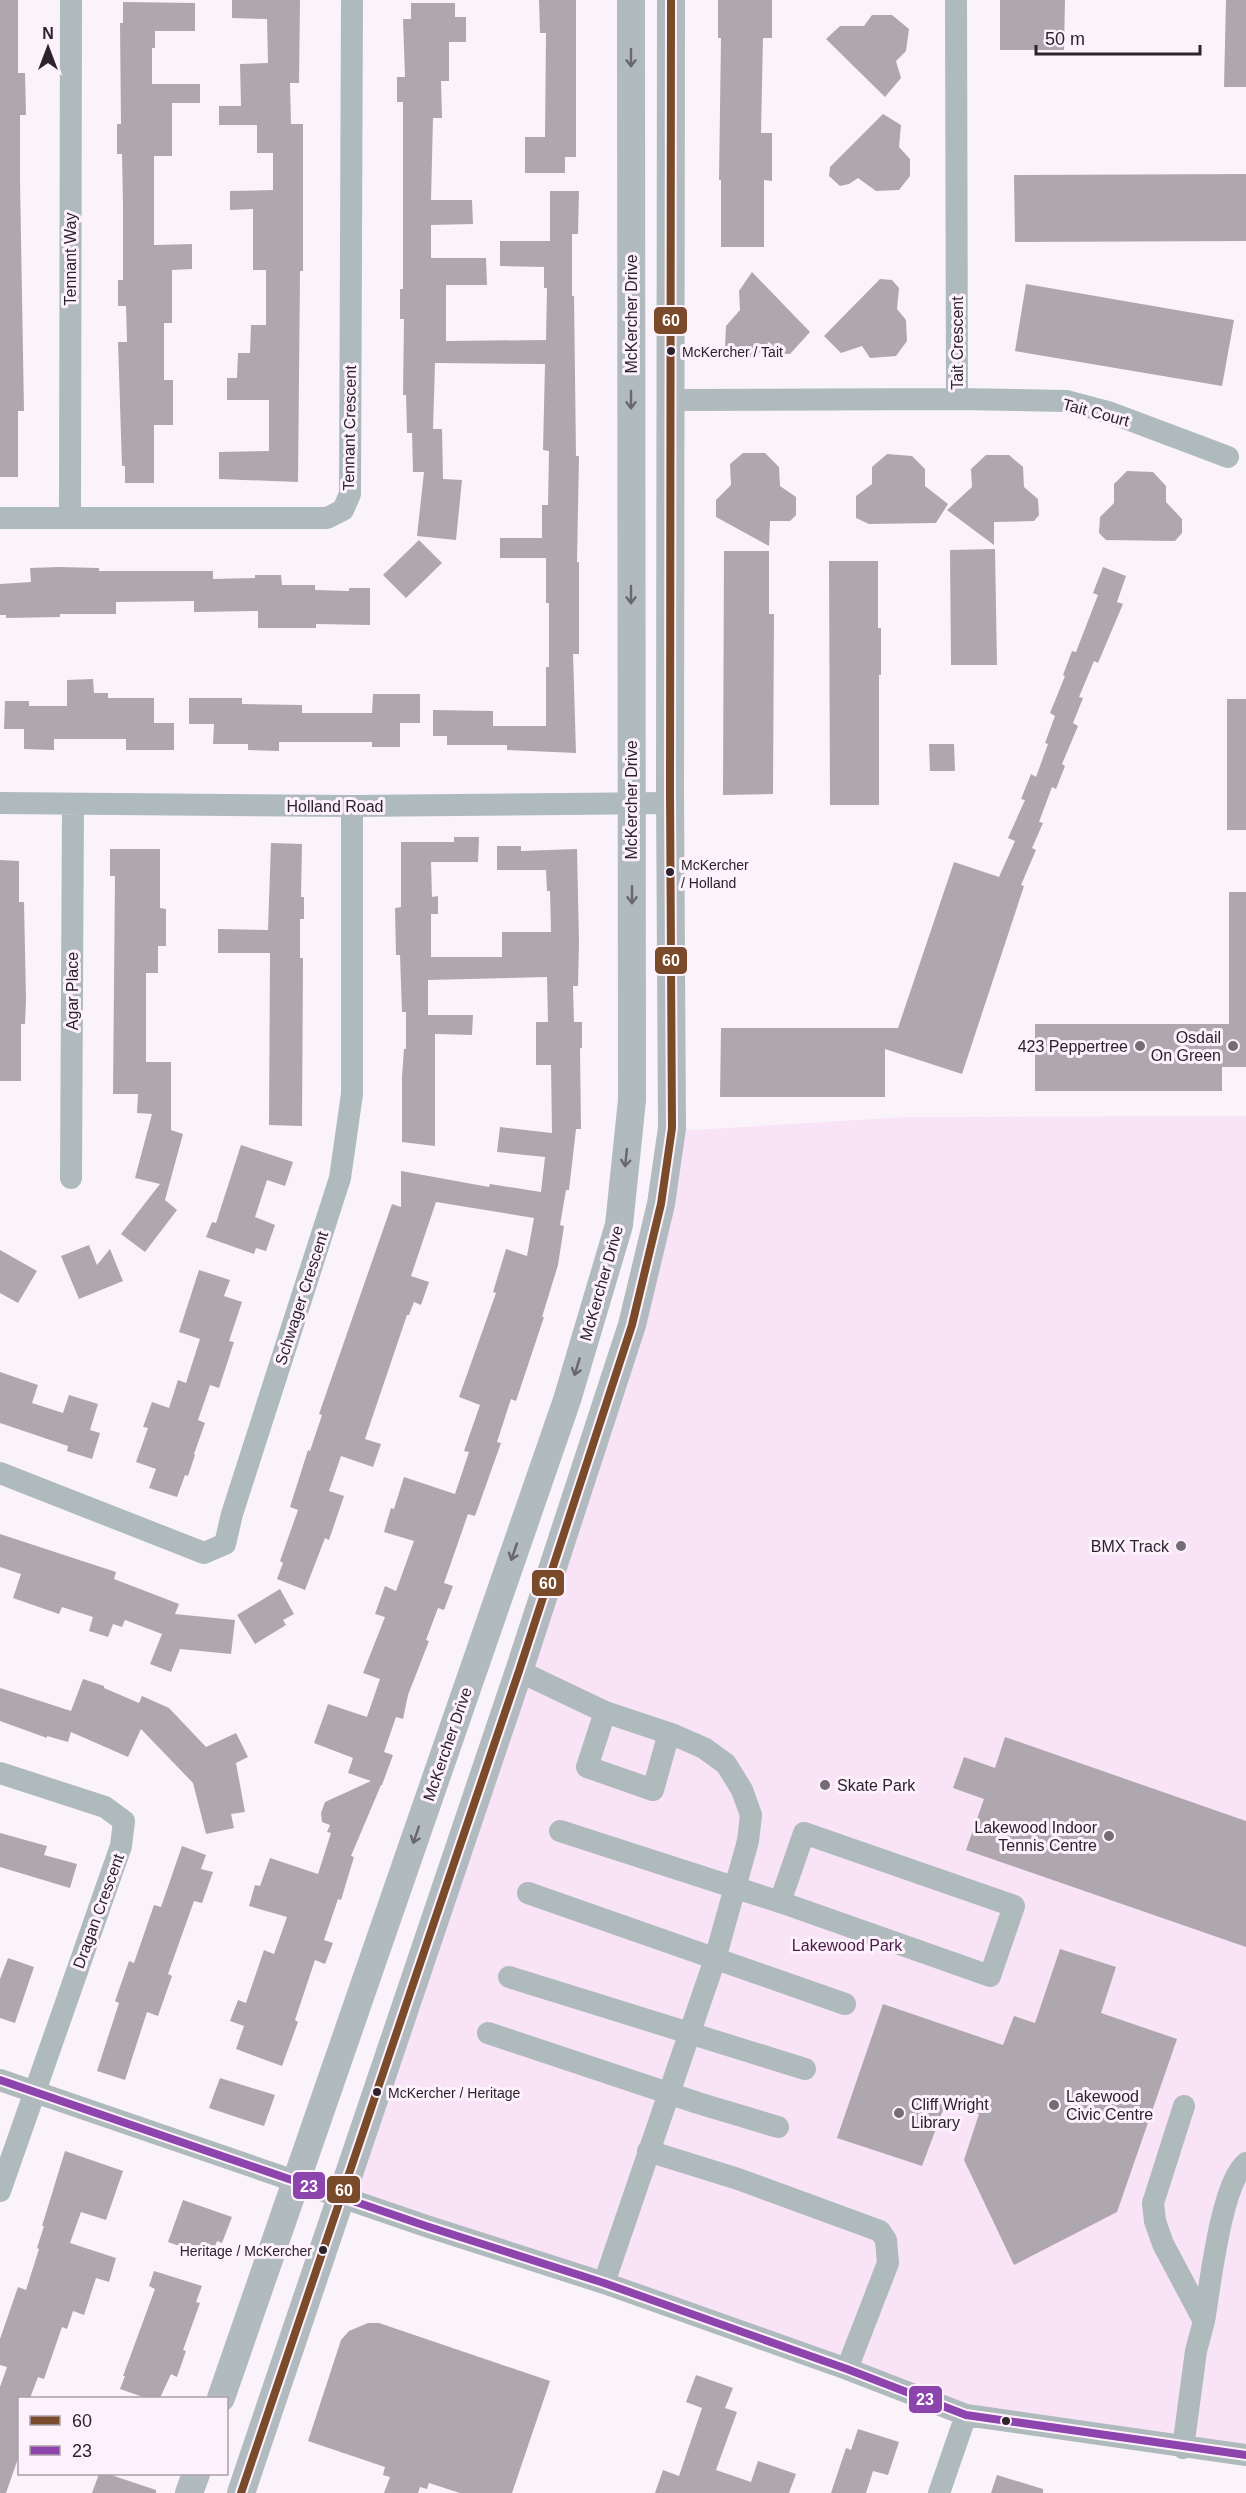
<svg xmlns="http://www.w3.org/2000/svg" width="1246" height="2493" viewBox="0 0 1246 2493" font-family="Helvetica,sans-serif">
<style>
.green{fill:#f8e3f7}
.building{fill:#afa7ae}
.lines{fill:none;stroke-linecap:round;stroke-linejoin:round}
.minor{stroke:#aebabb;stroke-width:22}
.major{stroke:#b1babe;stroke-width:28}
.bus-1-casing{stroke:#fdf1fc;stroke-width:12}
.bus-2-casing{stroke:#fdf1fc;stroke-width:12}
.bus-1{stroke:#7a4b2a;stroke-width:8}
.bus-2{stroke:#8e44ad;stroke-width:8}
.oneway{stroke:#68676e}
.bus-dot{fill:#2d232c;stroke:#fdf1fc;stroke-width:2}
.poi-dot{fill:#756c74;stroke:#fdf1fc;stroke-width:2}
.labels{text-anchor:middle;stroke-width:6;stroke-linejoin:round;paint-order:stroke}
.bus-label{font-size:14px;fill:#2d232c;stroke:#fdf1fc;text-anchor:start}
.street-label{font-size:16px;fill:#2d232c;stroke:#fdf1fc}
.poi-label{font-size:16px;fill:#2d232c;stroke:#fdf1fc;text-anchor:end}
.park-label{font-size:16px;fill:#481b47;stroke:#fdf1fc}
.line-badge{stroke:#fdf1fc;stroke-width:2}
.badge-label{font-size:16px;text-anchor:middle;font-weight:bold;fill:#fff}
</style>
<rect width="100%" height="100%" fill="#faf4fa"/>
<path class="green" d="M1246,1116V2456L988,2418L341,2196L632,1325L672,1128L694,1130L907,1117Z"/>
<path class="building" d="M0,0H18V73H25L26,115H20V180L24,411H18V477H0Z
M232,0H300L299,83H290L291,124H303V271H300L298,482L219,479V452L269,451V400H227V378H237L238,353H250L251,325H266V270H253V209L230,210V191L273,190V153H257V125H219V106H241L240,64L268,63L267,19L232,18Z
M539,0H576V157H565V173H525V137H545L546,33H540Z
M718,0H772V38H763L761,133H772V181L764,180V247H721V180H719L721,38H718Z
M1000,0H1065L1064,50H1000Z
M1226,0H1246V87H1224Z
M123,2L195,3V31H155V48H152V84H200V103H172V156H154V245L192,244V269L172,270V323H164V380H173V425H154V483H125V466H122L118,342H127L126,306H118V280H123V205L122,154H117V124H121L120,23H123Z
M411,3H455V17H466V42H449V81H441L442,118H433L431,200H472L473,224L431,225V258H486L487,285H446V341L546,340L547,288H544V267L500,266V241H550V191H579L578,234H572V296H574L576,456H579L577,562H579V654H573L576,753L507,750V745H447V736H433V710L493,711V726H546V667H549V603H546V558H500V538H542V505H548L549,451L543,450L545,364L435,363L433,429H442L443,479L462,480L456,540L417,536L424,472H413L412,433H407L406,395H403L404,319H400V289H403V102H397V77H405L403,19H411Z
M872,15H892L909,29L906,51L896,61L901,78L885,97L826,39L840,26H864Z
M883,114L901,125L899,147L910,159V176L899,190L876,191L858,178L849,184L840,186L829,176L830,167Z
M1246,174V241L1015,242L1014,175Z
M752,272L810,332L790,354H782L769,342L756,356L742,359L725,346L726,326L740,310L739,291Z
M880,279L892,280L899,288L897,309L906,320L907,341L896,356L870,358L862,346L841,353L824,336Z
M1026,284L1234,320L1222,386L1015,351Z
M743,453H765L779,467L780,486L796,497V515L790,521H770L769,546L716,517V500L731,485L730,464Z
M887,454L912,456L925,469V486L948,504L936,523L869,524L856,518V496L872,484V467Z
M986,455H1009L1023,467L1024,487L1038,499L1039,515L1034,521L994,522V545L947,510L972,487L971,469Z
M1127,471L1153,472L1166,486V502L1182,519V533L1175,541L1106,540L1099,533L1100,517L1114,503V484Z
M419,540L442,563L406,598L383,575Z
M995,549L997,665H951L950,550Z
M724,551H769V614H774L773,794L723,795Z
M829,561H878V628H881V675H879V805H830Z
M59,567L99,568V571H213V579L255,578V575H281L282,585H315V590L349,591V588H370V625L316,624V628H258V611L194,612V601L116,602V614H60V617L6,618V615H0V584L31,582L30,568Z
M1103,567L1126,576L1117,602L1123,604L1098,663L1094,661L1079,697L1083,698L1073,723L1078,726L1062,764L1065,766L1056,789L1052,787L1039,822L1043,823L1032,848L1036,850L1021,885L1024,886L962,1074L885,1049V1097H720L721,1028H898L954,862L999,877L1015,841L1008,838L1025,800L1021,799L1031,774L1036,777L1048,744L1045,743L1055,716L1050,713L1065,676L1063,675L1072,651L1076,652L1098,595L1093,593Z
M93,679L94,693H108V698H154V723H174V750H126V739H54V750L24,749V729H4L5,701H29V706H67V680Z
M373,694H420V723H400V747H372V742H279V751L248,750V744H213L214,724H189V698H242V704L302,705V713H372Z
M1227,699H1246V830H1227Z
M929,744H954L955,771H930Z
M454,837H479L478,862H431L432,897L438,896V914H431V957H502V932H551L550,891H547L546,870H497V846H521V851L577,849L579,943L578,986H573L574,1022H582V1048H580L581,1129H576L569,1190H566L560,1225L564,1226L558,1265L542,1317H544L516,1401L511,1399L497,1442L501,1443L475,1516L468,1514L444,1583L453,1586L444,1610L438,1608L426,1640L429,1641L408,1695L403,1719L396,1717L384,1752L393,1755L382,1785H381L351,1856L354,1857L341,1900L338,1899L324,1940L333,1943L325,1964L315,1960L295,2020L298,2022L282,2066L236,2049L244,2026L230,2021L238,2000L246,2003L264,1950L274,1954L287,1917L249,1906L255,1885L260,1886L270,1858L318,1874L331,1833L327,1832L330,1825L322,1822L321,1813L325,1802L371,1781L348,1773L353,1758L314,1743L328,1704L367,1717L380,1679L363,1673L385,1617L375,1614L385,1586L396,1591L414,1541L384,1532L391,1508L394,1509L404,1477L455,1494L469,1452L464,1451L480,1405L459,1397L496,1293L493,1292L506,1249L527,1256L534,1218L436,1202L411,1276L429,1282L421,1305L414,1302L409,1315H407L365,1439L381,1444L373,1467L341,1456L329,1491L344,1496L329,1540L325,1538L305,1590L277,1579L283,1563L280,1561L298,1510L290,1507L308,1450L310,1451L322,1415L319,1414L392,1204L401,1207V1171L489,1187L490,1184L541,1192L545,1157L497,1152L500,1127L552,1133L551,1065H536V1022H548L547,977L428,980V1015H473L472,1035L435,1034V1146L402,1142V1077L404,1049H406V1012H402L400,955H396L395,908L401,907V842H454Z
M271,843L302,844L301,897H304V919H300V958H303L302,1126L269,1125L270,953H218V929L268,930Z
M110,849H160V908L166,909V946H158V973H146V1062H171V1130L183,1134L165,1200L177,1210L145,1252L121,1234L160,1184L135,1178L152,1114L137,1113L138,1094H113L115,876H110Z
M0,860L19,861V902H24L26,1000L25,1024H21V1081H0Z
M1229,892H1246V1067H1222V1091H1035V1024H1229Z
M241,1145L293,1162L285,1186L267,1180L255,1217L275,1225L266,1251L256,1248L254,1254L206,1237L212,1222L216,1223Z
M89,1245L97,1265L110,1249L123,1281L79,1299L61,1256Z
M0,1250L37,1271L18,1303L0,1293Z
M199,1270L230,1280L224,1296L242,1302L229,1341L234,1342L219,1388L210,1385L198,1420L205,1423L194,1454L195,1455L188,1476L185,1475L177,1497L149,1488L156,1469L136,1462L148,1428L143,1427L152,1402L169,1408L178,1380L186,1383L200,1339L179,1332Z
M0,1372L38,1385L32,1403L63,1413L69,1395L98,1404L90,1430L100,1433L92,1459L67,1451L68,1446L0,1423Z
M0,1534L116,1572L114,1579L179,1604L175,1614L235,1620L231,1654L180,1649L171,1672L150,1664L162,1634L125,1620L122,1627L113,1624L108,1637L89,1631L93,1617L62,1607L59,1614L13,1598L21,1574L0,1567Z
M280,1589L294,1614L283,1620L286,1625L255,1644L237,1615Z
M83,1679L104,1686V1688L139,1703L142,1696L169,1708L206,1747L236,1733L248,1757L236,1763L245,1812L231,1814L234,1828L206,1834L193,1783L141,1729L128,1757L71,1732L68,1742L47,1736V1738L0,1721V1688L71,1711Z
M1005,1737L1246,1821V1947L966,1850L984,1799L953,1788L964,1757L995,1768Z
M0,1833L47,1846L44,1855L77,1864L70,1888L0,1867Z
M182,1846L206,1855L201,1869L213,1872L202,1903L194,1901L168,1974L172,1976L158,2016L147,2012L125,2080L97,2071L119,2003L115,2001L129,1961L134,1963L154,1905L161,1907Z
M1060,1949L1116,1967L1101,2013L1177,2039L1117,2212L1014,2265L964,2160L979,2114L946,2102L922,2166L837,2138L883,2004L1003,2045L1014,2016L1035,2023Z
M8,1958L34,1967L15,2023L0,2018V1979Z
M220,2078L275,2095L264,2126L209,2108Z
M65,2151L123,2171L106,2220L81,2212L70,2243L116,2258L109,2282L96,2278L84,2315L73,2311L67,2329L62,2327L44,2379L38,2377L30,2398H20V2453L6,2493H0V2387L7,2367L0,2365V2339L18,2287L26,2290L39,2249L37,2248L44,2226H42Z
M183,2200L232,2217L222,2243L217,2241L211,2257L168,2242Z
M154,2271L202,2286L196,2302L200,2303L183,2350L186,2351L177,2377L171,2374L160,2398H146L120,2389L125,2376H123L155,2289L149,2286Z
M368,2323H379L550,2381L512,2493H460L429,2483L427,2489L420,2487L418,2493H384L390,2477L383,2475L385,2467L308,2441L341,2340L349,2331Z
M696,2375L733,2388L725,2408L737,2412L716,2470L751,2482L758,2461L796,2474L789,2493H655L663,2470L679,2476L702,2408L686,2402Z
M858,2429L899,2442L888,2475L873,2471L866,2493H831L846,2448L851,2450Z
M99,2474H108L156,2490V2493H92Z
M997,2475L1043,2489V2493H991Z"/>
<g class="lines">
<path class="minor" d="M957,399L1066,401L1111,413L1228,457
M670,400L957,399L956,0
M70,517L71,0
M0,518H327L343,510L350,494L352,0
M0,803L352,806L670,803
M71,1178L73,804
M0,1473L204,1553L225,1544L232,1514L340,1178L352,1094V806
M519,1671L605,1712L674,1735L704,1748L726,1764L742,1790L751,1815L748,1841L715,1959L604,2283
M605,1712L587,1767L653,1790L669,1733
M0,1773L105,1807L124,1821L121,1846L0,2191
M560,1831L780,1902L990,1976L1014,1906L804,1833L780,1902
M528,1893L845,2004
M509,1977L805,2069
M488,2033L698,2103L778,2127
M0,2080L426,2226L604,2283L847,2369L966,2415L1246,2455
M648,2151L738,2179L880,2231L886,2240L888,2263L847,2369
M1204,2321C1210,2287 1221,2183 1246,2163
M1183,2448L1196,2351L1204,2321L1163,2244L1155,2221L1153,2203L1184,2106
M939,2493L966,2415"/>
<path class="major" d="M221,2398L567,1400L619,1225L632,1100L631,0
M189,2493L196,2474
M241,2493L519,1671L632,1325L661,1204L672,1128L670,792L671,0"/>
<defs>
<path id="bus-1" d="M241,2493L519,1671L632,1325L661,1204L672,1128L670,792L671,0"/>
<path id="bus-2" d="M0,2080L426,2226L604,2283L847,2369L966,2415L1246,2455"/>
</defs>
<use href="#bus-1" class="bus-1-casing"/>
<use href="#bus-2" class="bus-2-casing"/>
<use href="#bus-1" class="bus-1"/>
<use href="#bus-2" class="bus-2"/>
</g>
<defs><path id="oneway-shaft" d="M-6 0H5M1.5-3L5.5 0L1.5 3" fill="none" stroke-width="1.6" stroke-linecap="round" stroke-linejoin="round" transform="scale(1.5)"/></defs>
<g class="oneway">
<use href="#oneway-shaft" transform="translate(631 58) rotate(90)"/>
<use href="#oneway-shaft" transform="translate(631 400) rotate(90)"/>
<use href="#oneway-shaft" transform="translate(631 595) rotate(90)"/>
<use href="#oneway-shaft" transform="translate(632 895) rotate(90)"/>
<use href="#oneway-shaft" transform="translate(626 1158) rotate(96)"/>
<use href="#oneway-shaft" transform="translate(577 1367) rotate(107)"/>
<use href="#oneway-shaft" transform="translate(514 1552) rotate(109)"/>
<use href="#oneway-shaft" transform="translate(416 1835) rotate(109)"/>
</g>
<g class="bus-dot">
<circle cx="671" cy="351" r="5"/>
<circle cx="670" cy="872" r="5"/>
<circle cx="377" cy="2092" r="5"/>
<circle cx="323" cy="2250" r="5"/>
<circle cx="1006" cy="2421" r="5"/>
</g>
<g class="poi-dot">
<circle cx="1140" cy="1046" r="6"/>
<circle cx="1233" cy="1046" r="6"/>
<circle cx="1181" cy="1546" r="6"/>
<circle cx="825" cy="1785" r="6"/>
<circle cx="1109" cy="1836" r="6"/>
<circle cx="1054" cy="2105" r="6"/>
<circle cx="899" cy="2113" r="6"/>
</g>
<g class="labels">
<g class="bus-label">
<text x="682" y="357">McKercher / Tait</text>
<text x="681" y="870">McKercher<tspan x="681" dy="18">/ Holland</tspan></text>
<text x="388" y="2098">McKercher / Heritage</text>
<text x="312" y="2256" text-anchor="end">Heritage / McKercher</text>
</g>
<g class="street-label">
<text transform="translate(70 259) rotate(-90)" y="6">Tennant Way</text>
<text transform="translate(631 314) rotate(-90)" y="6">McKercher Drive</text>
<text transform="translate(957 343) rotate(-90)" y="6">Tait Crescent</text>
<text transform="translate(1096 412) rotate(15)" y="6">Tait Court</text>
<text transform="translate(349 428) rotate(-89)" y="6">Tennant Crescent</text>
<text transform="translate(631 800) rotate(-90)" y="6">McKercher Drive</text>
<text x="335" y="812">Holland Road</text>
<text transform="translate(72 991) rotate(-90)" y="6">Agar Place</text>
<text transform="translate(601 1283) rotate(-74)" y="6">McKercher Drive</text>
<text transform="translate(301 1298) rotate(-72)" y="6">Schwager Crescent</text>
<text transform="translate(447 1744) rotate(-71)" y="6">McKercher Drive</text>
<text transform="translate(98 1911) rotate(-70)" y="6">Dragan Crescent</text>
</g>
<g class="poi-label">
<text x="1221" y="1043">Osdail<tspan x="1221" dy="18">On Green</tspan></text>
<text x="1128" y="1052">423 Peppertree</text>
<text x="1169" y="1552">BMX Track</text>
<text x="837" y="1791" text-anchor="start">Skate Park</text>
<text x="1097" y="1833">Lakewood Indoor<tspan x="1097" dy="18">Tennis Centre</tspan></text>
<text x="1066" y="2102" text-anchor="start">Lakewood<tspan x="1066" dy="18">Civic Centre</tspan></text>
<text x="911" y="2110" text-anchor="start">Cliff Wright<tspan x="911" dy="18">Library</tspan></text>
</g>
<g class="park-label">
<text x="847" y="1951">Lakewood Park</text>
</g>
</g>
<g class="line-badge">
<rect x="653" y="306" width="35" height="29" rx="6" fill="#7a4b2a"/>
<rect x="654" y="946" width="34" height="29" rx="6" fill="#7a4b2a"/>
<rect x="531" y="1569" width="34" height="28" rx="6" fill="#7a4b2a"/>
<rect x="292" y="2171" width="34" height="29" rx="6" fill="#8e44ad"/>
<rect x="326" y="2175" width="35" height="29" rx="6" fill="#7a4b2a"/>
<rect x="908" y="2385" width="35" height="29" rx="6" fill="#8e44ad"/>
</g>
<g class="badge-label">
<text x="671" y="326">60</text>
<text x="671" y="966">60</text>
<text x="548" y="1589">60</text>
<text x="309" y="2192">23</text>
<text x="344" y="2196">60</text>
<text x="925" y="2405">23</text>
</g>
<rect x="18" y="2397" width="210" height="78" fill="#fdf1fc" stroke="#aa9fa9" stroke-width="1.5"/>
<rect x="30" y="2416" width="30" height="9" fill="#7a4b2a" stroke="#aa9fa9" stroke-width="1.5"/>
<text x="72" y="2427" font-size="18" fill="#2d232c">60</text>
<rect x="30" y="2446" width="30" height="9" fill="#8e44ad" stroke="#aa9fa9" stroke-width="1.5"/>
<text x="72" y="2457" font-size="18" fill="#2d232c">23</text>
<g transform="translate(48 48)" stroke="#fdf1fc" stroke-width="4.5" paint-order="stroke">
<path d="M0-4.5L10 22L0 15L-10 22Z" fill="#2d232c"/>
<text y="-9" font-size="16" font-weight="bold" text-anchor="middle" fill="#2d232c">N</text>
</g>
<path d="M1036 45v9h164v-9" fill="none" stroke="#2d232c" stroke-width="3"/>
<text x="1045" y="45" font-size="18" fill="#2d232c" stroke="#fdf1fc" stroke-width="4.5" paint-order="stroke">50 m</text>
</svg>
